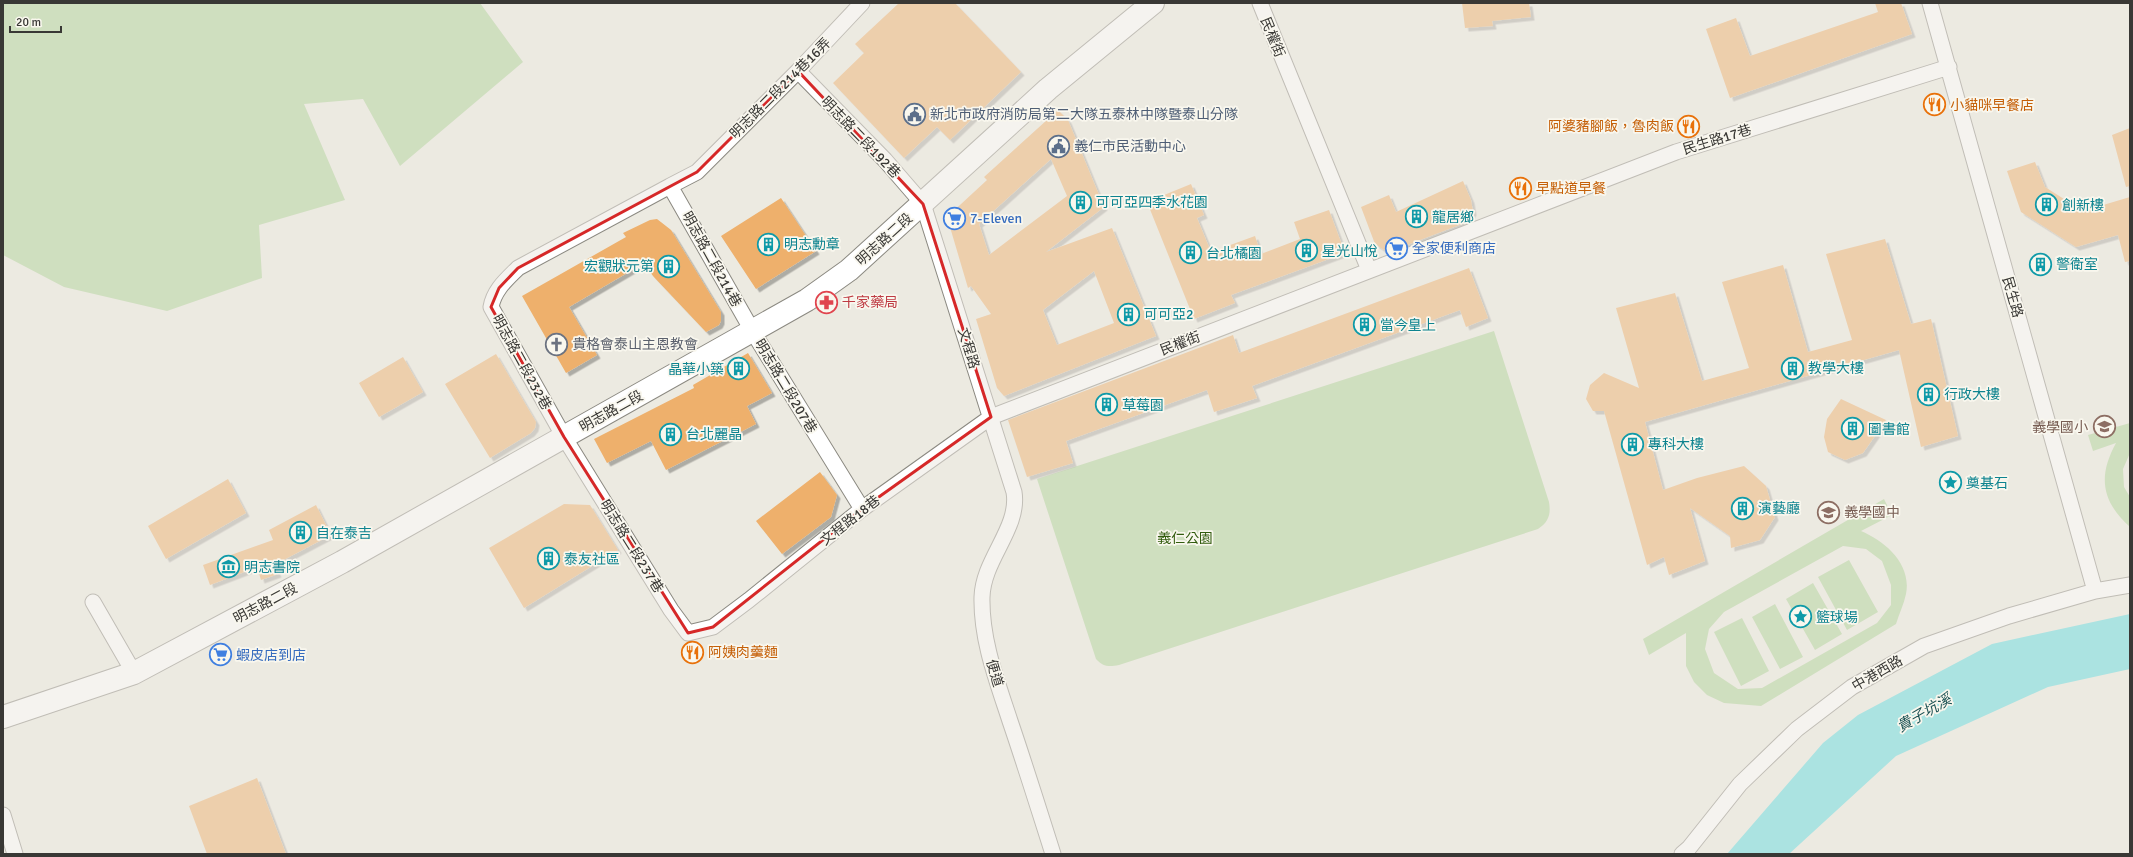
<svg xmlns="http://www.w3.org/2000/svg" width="2133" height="857" viewBox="0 0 2133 857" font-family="Signika,'Noto Sans TC',sans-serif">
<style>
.green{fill:#acd296;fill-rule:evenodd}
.water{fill:#5bdbe0}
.building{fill:#eeb06c;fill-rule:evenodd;filter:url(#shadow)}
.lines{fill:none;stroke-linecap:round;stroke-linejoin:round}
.street-casing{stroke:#8b8981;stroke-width:17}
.secondary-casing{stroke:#8b8981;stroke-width:24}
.street{stroke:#fff;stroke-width:15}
.secondary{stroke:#fff;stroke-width:22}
.marked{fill:none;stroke:#d62828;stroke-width:3;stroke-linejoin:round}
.labels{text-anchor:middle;stroke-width:3.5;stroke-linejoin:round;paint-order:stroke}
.street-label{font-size:14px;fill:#393835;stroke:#f9f7ee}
.food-label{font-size:14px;fill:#c56008;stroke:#f9f7ee;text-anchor:start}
.service-label{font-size:14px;fill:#4e5e75;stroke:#f9f7ee;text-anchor:start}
.culture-label{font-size:14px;fill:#0d838f;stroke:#f9f7ee;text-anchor:start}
.shop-label{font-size:14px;fill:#366cbe;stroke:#f9f7ee;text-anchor:start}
.health-label{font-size:14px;fill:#be3a42;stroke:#f9f7ee;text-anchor:start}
.worship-label{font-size:14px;fill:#5b616d;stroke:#f9f7ee;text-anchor:start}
.education-label{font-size:14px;fill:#785e54;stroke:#f9f7ee;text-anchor:end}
.park-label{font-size:14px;fill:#325c0e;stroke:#f9f7ee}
.water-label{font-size:15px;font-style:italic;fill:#1a5153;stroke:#f9f7ee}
</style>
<defs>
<filter id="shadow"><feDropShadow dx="3.5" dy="3.5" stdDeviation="0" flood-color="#0004"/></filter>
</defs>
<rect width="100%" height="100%" fill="#eceae1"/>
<path class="green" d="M3,3H480L523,62L400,166L363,99L304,104L345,200L259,225L262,278L167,311L64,287L3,255Z
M1494,331L1549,502C1551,514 1549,522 1538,529L1119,665C1109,667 1103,667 1096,659L1037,479Z
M2130,423V453L2123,469L2124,487L2130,497V527C2101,501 2098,476 2116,443L2093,451L2088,435Z
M1884,499L1892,515L1861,531C1885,541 1912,564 1906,594C1904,604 1899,614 1896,624L1761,706L1724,703L1707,695L1694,682L1686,666V633L1649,655L1643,639ZM1843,546L1866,549L1882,561L1891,585V605L1877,623L1762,688L1738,689L1714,673L1705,649L1709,629L1724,612Z
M1849,560L1878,612L1847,630L1818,577Z
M1813,583L1842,634L1815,650L1786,599Z
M1775,604L1803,657L1780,669L1752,617Z
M1742,618L1769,671L1741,686L1714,632Z"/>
<path class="water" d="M2130,614V669L2048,687L1896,756L1789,854H1727L1823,743L1858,715L1992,644Z"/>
<path class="building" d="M899,3H955L1021,72L950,140L937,127L904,158L833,83L864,53L855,44Z
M1462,3H1529L1531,17L1492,21L1493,26L1465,28Z
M1875,3H1901L1912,34L1730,98L1706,29L1736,18L1750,56L1878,12Z
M1058,110L1068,120L1104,207L1046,252L1112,228L1156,336L1004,396L997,388L976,319L991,314L971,286L968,288L947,217L987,180L984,177ZM1051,159L1067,196L989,255L979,224ZM1094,271L1114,323L1057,345L1043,310Z
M2130,128V186L2126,187L2112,135Z
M2035,162L2045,187L2083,211L2130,197V261L2125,262L2118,235L2076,247L2021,212L2007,171Z
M1463,181L1471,200L1473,212L1467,222L1394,250H1384L1375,244L1361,207L1389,195L1396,212Z
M1191,184L1204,215L1197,218L1211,252L1255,236L1261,254L1300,239L1294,222L1329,210L1345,253L1231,295L1235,303L1194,319L1147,202Z
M781,198L816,251L756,289L721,236Z
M657,219L671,230L721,312V321L719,325L706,332L653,276L644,263L569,307L597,355L566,373L522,296L626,237L623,233L650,220Z
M1885,239L1911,324L1931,319L1958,436L1921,447L1899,350L1645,422L1663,490L1697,478L1744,466L1766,486L1775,517L1760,540L1731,548L1730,536L1690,508L1705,561L1669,575L1664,557L1647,565L1604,411H1593L1586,399L1590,385L1604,373L1639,388L1616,308L1675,293L1702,381L1749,368L1722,282L1783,265L1808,352L1852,340L1826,254Z
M1469,268L1488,318L1466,327L1460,310L1252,386L1257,398L1214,412L1207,390L1066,441L1073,463L1027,477L1008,420L1233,335L1239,353Z
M748,353L772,393L747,406L756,424L666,470L651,441L607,463L594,439L694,388L693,385Z
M496,354L536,422L535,428L531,433L490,458L445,384Z
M403,357L423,392L379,417L359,383Z
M1841,399L1886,420L1863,453L1845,460L1828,452L1824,437L1827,419Z
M820,472L837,495L831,517L782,554L756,521Z
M228,479L246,513L166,559L148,526Z
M564,504L590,505L618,550L524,608L489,548Z
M316,505L331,535L274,565L278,574L261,580L257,567L210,585L203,565L273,540L269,530Z
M257,778L286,854H207L189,806Z"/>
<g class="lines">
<defs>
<path id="street" d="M1260,3L1369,270
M1930,3L2095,591
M798,71L885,160L923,204L1014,492C1020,528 983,559 982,597C981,640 997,681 1010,721C1025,765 1039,810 1053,854
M670,186L697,172L798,71L862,3
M862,509L753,332L670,186L518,268C506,280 494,290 491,307L564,437L671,610L688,633L713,627L749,600L862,509L991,417L1676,152L1949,67
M93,602L134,673
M3,815L15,854
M1682,854L1689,848L1740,784L1797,729L1852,687L1924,646L2009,616L2095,591L2130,585"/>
<path id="secondary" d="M3,717L134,673L342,562L807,300L849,270L1048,89L1153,3"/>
</defs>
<use href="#street" class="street-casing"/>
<use href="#secondary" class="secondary-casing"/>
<use href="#street" class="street"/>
<use href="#secondary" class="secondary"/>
</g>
<path d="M0 0H2133V857H0ZM798,71L923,204L991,417L862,509L713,627L688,633L564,437L491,307L499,288L518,268L697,172Z" fill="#eceae1" fill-opacity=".55" fill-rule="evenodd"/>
<path class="marked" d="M798,71L923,204L991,417L862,509L713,627L688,633L564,437L491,307L499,288L518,268L697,172Z"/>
<defs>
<symbol id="restaurant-ring" viewBox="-11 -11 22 22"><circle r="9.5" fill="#f9f7ee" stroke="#e8710a" stroke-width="1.5"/><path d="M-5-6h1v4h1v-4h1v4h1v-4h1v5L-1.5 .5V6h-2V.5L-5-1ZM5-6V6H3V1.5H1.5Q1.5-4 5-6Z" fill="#e8710a"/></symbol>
<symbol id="civic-ring" viewBox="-11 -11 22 22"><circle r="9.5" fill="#f9f7ee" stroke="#5c6f8a" stroke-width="1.5"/><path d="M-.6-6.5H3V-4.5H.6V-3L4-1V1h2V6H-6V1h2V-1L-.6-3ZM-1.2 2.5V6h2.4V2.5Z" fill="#5c6f8a"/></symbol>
<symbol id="building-ring" viewBox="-11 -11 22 22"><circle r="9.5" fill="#f9f7ee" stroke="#0f9aa8" stroke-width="1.5"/><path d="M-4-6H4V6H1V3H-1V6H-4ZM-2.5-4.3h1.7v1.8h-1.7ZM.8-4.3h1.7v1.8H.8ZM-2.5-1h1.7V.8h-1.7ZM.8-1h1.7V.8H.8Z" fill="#0f9aa8"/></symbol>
<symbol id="supermarket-ring" viewBox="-11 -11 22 22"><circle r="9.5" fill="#f9f7ee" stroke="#3f7fe0" stroke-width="1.5"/><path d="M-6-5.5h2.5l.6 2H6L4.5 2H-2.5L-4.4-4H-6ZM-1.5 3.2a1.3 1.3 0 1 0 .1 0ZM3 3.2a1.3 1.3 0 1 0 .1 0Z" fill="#3f7fe0"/></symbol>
<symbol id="pharmacy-ring" viewBox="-11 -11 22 22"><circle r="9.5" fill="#f9f7ee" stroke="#e0444e" stroke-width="1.5"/><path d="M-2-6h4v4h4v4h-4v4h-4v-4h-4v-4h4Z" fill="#e0444e"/></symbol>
<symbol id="church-ring" viewBox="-11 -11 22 22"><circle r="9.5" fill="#f9f7ee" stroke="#6b7280" stroke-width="1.5"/><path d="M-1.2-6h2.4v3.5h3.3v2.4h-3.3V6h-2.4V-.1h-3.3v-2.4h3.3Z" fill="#6b7280"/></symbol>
<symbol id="school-ring" viewBox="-11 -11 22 22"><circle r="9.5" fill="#f9f7ee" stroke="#8d6e63" stroke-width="1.5"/><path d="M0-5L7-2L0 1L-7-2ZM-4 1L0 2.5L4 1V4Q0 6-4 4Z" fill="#8d6e63"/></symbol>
<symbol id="sight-ring" viewBox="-11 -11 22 22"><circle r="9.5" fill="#f9f7ee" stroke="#0f9aa8" stroke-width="1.5"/><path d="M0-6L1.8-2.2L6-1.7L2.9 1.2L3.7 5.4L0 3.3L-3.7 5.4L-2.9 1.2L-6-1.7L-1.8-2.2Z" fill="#0f9aa8"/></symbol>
<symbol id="museum-ring" viewBox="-11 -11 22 22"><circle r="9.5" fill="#f9f7ee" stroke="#0f9aa8" stroke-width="1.5"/><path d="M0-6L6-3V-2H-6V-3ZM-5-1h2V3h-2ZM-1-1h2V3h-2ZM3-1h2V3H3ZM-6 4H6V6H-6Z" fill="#0f9aa8"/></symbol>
</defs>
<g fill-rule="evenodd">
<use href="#restaurant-ring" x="1922" y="92" width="25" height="25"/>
<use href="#civic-ring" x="902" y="102" width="25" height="25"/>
<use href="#restaurant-ring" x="1676" y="114" width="25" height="25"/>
<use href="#civic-ring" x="1046" y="134" width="25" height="25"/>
<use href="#restaurant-ring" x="1508" y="176" width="25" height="25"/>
<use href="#building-ring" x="1068" y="190" width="25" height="25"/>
<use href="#building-ring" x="2034" y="192" width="25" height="25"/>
<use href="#building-ring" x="1404" y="204" width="25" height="25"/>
<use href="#supermarket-ring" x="942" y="206" width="25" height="25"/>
<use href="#building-ring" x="756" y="232" width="25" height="25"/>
<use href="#supermarket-ring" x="1384" y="236" width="25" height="25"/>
<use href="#building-ring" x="1294" y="238" width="25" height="25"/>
<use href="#building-ring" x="1178" y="240" width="25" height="25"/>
<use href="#building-ring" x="2028" y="252" width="25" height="25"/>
<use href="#building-ring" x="656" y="254" width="25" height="25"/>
<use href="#pharmacy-ring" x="814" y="290" width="25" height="25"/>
<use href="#building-ring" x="1116" y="302" width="25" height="25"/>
<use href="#building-ring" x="1352" y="312" width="25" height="25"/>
<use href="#church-ring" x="544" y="332" width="25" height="25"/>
<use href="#building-ring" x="1780" y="356" width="25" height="25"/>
<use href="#building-ring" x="726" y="356" width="25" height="25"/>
<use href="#building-ring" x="1916" y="382" width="25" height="25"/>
<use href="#building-ring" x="1094" y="392" width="25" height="25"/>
<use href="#school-ring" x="2092" y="414" width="25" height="25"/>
<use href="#building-ring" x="1840" y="416" width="25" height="25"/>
<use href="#building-ring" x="658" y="422" width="25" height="25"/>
<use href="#building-ring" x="1620" y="432" width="25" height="25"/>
<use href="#sight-ring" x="1938" y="470" width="25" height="25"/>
<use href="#building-ring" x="1730" y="496" width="25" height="25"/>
<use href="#school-ring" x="1816" y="500" width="25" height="25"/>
<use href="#building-ring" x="288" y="520" width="25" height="25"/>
<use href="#building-ring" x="536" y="546" width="25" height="25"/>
<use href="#museum-ring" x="216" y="554" width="25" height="25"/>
<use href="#sight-ring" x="1788" y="604" width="25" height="25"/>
<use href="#restaurant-ring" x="680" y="640" width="25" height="25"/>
<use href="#supermarket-ring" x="208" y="642" width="25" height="25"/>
</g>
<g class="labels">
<g class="street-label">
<text transform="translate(1273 37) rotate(68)" y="5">民權街</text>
<text transform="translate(780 88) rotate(-45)" y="5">明志路二段214巷16弄</text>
<text transform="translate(861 137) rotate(46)" y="5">明志路二段192巷</text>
<text transform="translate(1717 139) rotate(-17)" y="5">民生路17巷</text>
<text transform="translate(884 239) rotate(-42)" y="5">明志路二段</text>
<text transform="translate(712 259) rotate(61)" y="5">明志路二段214巷</text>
<text transform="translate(2013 297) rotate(74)" y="5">民生路</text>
<text transform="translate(1180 343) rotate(-21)" y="5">民權街</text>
<text transform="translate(969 348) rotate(73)" y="5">文程路</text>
<text transform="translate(522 362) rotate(61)" y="5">明志路二段232巷</text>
<text transform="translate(786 386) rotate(59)" y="5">明志路二段207巷</text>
<text transform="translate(611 411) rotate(-29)" y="5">明志路二段</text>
<text transform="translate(850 520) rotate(-38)" y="5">文程路18巷</text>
<text transform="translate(632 546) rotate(58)" y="5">明志路二段237巷</text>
<text transform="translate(265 603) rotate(-28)" y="5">明志路二段</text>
<text transform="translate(995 673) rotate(73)" y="5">便道</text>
<text transform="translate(1877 673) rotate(-30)" y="5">中港西路</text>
</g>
<g class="food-label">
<text x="1950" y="110">小貓咪早餐店</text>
<text x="1674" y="131" text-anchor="end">阿婆豬腳飯，魯肉飯</text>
<text x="1536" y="193">早點道早餐</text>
<text x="708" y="657">阿姨肉羹麵</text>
</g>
<g class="service-label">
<text x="930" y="119">新北市政府消防局第二大隊五泰林中隊暨泰山分隊</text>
<text x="1074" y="151">義仁市民活動中心</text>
</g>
<g class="culture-label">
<text x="1096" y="207">可可亞四季水花園</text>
<text x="2062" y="210">創新樓</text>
<text x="1432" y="222">龍居鄉</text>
<text x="784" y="249">明志勳章</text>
<text x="1322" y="256">星光山悅</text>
<text x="1206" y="258">台北橘園</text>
<text x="2056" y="269">警衛室</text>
<text x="654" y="271" text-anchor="end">宏觀狀元第</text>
<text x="1144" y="319">可可亞2</text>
<text x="1380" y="330">當今皇上</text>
<text x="1808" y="373">教學大樓</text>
<text x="724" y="374" text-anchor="end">晶華小築</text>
<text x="1944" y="399">行政大樓</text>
<text x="1122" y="410">草莓園</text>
<text x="1868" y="434">圖書館</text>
<text x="686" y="439">台北麗晶</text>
<text x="1648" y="449">專科大樓</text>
<text x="1966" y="488">奠基石</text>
<text x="1758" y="513">演藝廳</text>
<text x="316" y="538">自在泰吉</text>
<text x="564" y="564">泰友社區</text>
<text x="244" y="572">明志書院</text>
<text x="1816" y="622">籃球場</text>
</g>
<g class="shop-label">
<text x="970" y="223">7-Eleven</text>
<text x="1412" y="253">全家便利商店</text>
<text x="236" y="660">蝦皮店到店</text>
</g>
<g class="health-label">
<text x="842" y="307">千家藥局</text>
</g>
<g class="worship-label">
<text x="572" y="349">貴格會泰山主恩教會</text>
</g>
<g class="education-label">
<text x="2088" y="432">義學國小</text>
<text x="1844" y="517" text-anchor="start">義學國中</text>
</g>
<g class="park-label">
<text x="1185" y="543">義仁公園</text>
</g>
<g class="water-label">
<text transform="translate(1924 713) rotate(-30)" y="5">貴子坑溪</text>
</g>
</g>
<rect width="2133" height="857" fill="none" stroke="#393835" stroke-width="8"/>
<path d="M10 26v6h51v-6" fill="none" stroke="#393835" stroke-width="2"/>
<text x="16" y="26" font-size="12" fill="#393835" stroke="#f9f7ee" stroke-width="3" paint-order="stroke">20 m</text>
</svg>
